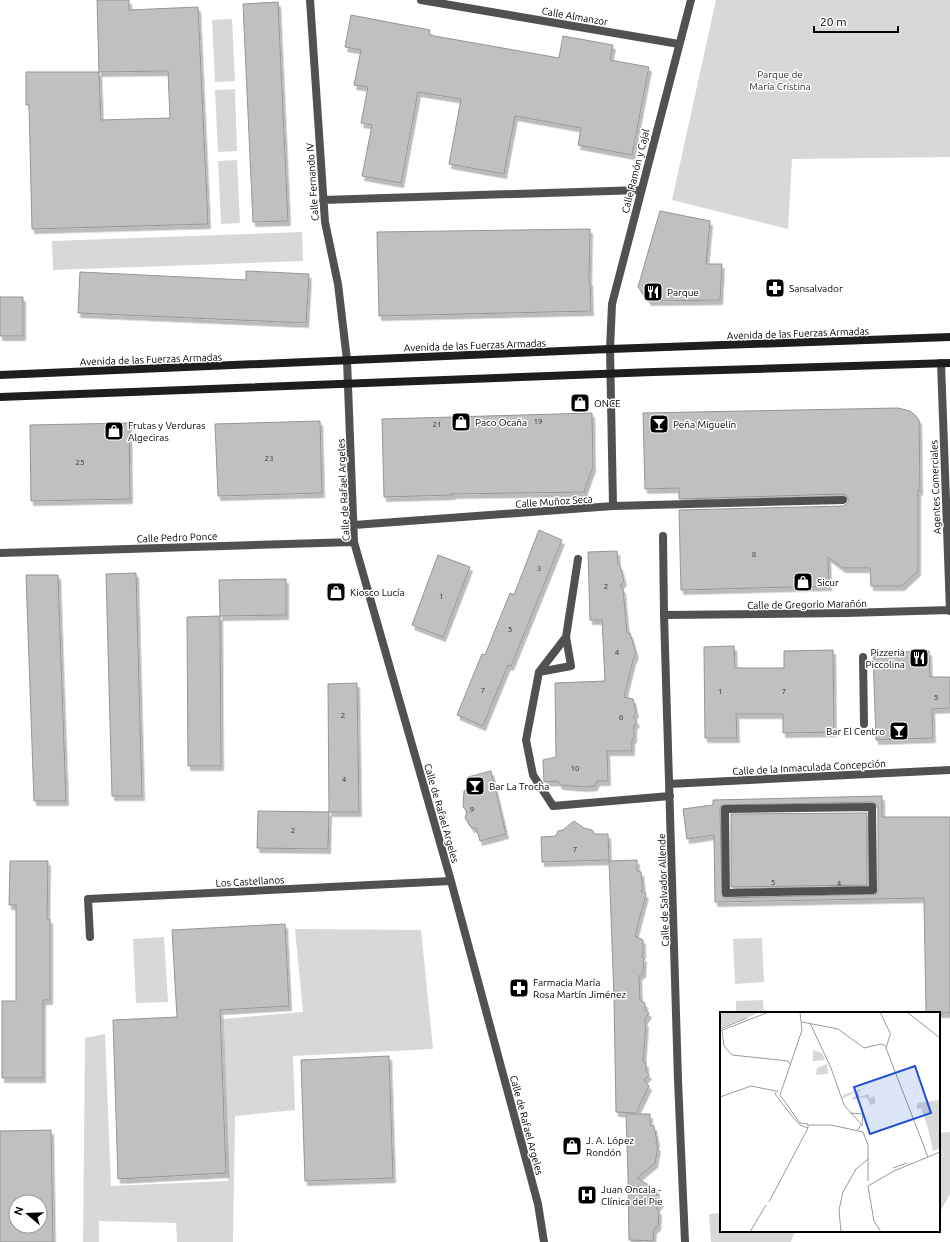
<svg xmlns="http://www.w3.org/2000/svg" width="950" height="1242" viewBox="0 0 950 1242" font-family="Ubuntu,sans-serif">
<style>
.green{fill:#d8d8d8}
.building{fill:#c0c0c0;stroke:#959595;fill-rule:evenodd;filter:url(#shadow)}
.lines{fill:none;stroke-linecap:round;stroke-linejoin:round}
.street{stroke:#515151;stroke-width:8}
.secondary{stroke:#1e1e1e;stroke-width:8}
.labels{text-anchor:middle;stroke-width:3;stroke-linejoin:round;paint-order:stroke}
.number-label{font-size:8px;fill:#303030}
.street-label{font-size:10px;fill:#000;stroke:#fff}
.park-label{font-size:10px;fill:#2f2f2f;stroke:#fff}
.poi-label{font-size:10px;fill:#000;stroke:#fff;text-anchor:start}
.inset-road{fill:none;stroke:#999;stroke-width:1}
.view{fill:#1d4ed8;fill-opacity:0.15;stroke:#1d4ed8;stroke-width:2}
.inset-edge{fill:none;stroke:#000;stroke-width:2}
</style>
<defs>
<filter id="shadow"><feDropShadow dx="2.5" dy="4.5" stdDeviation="0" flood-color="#0004"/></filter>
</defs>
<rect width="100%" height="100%" fill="#fff"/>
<path class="green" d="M716,0H950V157L792,159L788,229L672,200Z
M232,19L235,81L215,82L212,20Z
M235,89L237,151L218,152L215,90Z
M237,160L240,223L221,224L218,161Z
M302,232L303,261L53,270L52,241Z
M295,929L421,930L433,1049L293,1056L295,1110L235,1116L233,1242H177L176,1223L99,1221V1242H83L85,1038L105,1034L111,1186L228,1181L223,1019L303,1012Z
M164,937L168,1002L136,1003L133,939Z
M762,938L764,982L735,984L733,939Z
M763,1000L764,1013H736V1001Z
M950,1132V1194L939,1214V1133Z
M721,1213V1231H795L791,1242H711L709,1214Z"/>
<path class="building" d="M97,0H129V10L198,7L208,224L32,229L29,105H26V72H99ZM168,71L170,118L101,120L99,72Z
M278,2L288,221L253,222L243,4Z
M351,15L430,30L429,35L559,58L563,36L613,45L610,60L649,67L632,155L578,145L581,128L515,116L504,174L449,164L461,99L418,92L401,183L362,176L372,125L361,123L368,87L354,85L361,50L345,47Z
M660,211L710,221L706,264H722L720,300L649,301L638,287Z
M590,229L589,281H590L591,311L379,316L377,232Z
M246,271L309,274L306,323L78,313L80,272L246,280Z
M0,297H23V336H0Z
M898,408L910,411L915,415L919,420L920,491L918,490V571L902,586H871L870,568H843L828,557L829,586L681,590L679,510L843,506L848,503V499L846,495L843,494L679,499V488L645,489L643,413Z
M592,413L593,467L584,492L451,494L453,495L384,497L382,419Z
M320,421L322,493L218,496L215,424Z
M129,423L130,499L31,501L30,425Z
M539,530L562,540L511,666L508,665L483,726L457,715L482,654L485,655L510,593L514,595Z
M617,551L618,564L620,566L624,581L620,586L623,589L627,633H630L636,654L633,660L624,697L633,699L636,713L633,717L637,722L634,726V738L632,740V751H607L608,781H597L595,786L584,787L560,785L558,781L544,782L543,760L556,757L555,683L605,681L602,620H590L588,552Z
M438,555L470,567L443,637L412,625Z
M136,573L142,796H112L106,574Z
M26,575H58L66,801H34Z
M286,579V615L220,616L219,580Z
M220,616L221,766H188L187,617Z
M734,646L735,668H784V651L833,650L834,732L783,733V714H736L737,738H705L704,647Z
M929,651L930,677H950V708L932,709L933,738L876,740L873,653Z
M357,683L359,812H329L328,684Z
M491,771L506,834L480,841L476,828H472L465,818L467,811L463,807L464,791L468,787V777Z
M882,796V817H950V1013H926L924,898L715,902L714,835L687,839L683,809L713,805V800ZM872,802L876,804L878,807V890L876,894L726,898L722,896L720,809L722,805Z
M258,811L329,812L328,849L257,848Z
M867,813V885L731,887V814Z
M574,821L584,828L592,830L595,834H608L609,860L542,862L541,837L556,836L558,831L563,830Z
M637,860V871L641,872L643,889L641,891L646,894L635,936L643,940V954L641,956L644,958L643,973L639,976L640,1000L645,1003V1010L649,1013L644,1021L646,1023L643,1062L646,1063V1071L649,1075L644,1080L649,1086L636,1113L616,1112L614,998L609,861Z
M10,861H48L47,919H50V1000H43V1078H2V1001H16V905H9Z
M285,924L289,1006L220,1010L226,1173L118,1179L113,1020L177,1017L172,930Z
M389,1056L393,1178L305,1181L301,1060Z
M626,1114H650V1125L654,1126L657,1142L656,1144L658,1147L655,1163L637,1178L657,1190L656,1198L661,1202L656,1208L659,1211L658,1226L654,1229L653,1241L629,1240L628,1176Z
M51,1130L53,1242H0V1131ZM16,1202H40V1226H16Z"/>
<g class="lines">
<path class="street" d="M310,0L325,222L338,284L347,360L354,542L451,881L538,1204L544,1242
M421,0L679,44
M323,200L641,190
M941,363L950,611
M613,506L610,349L612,304L691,0
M354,525L613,506L843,500
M663,536L664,615L678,1080L685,1242
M0,553L354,542
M578,559L566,637L571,666L539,672L526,740L533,775L553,806L670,796
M664,615L846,613L950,610
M863,657L864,724
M539,672L566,637
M669,784L950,770
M872,807L873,890L726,893L725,809Z
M90,937L88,899L451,881"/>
<path class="secondary" d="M0,375L610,349L950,337
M0,397L653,372L950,363"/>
</g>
<defs>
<symbol id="pharmacy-square" viewBox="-11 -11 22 22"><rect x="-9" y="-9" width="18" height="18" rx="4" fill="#000" stroke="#fff"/><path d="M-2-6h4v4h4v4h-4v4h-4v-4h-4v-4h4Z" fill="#fff"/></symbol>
<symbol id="restaurant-square" viewBox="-11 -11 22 22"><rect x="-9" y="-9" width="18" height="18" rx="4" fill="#000" stroke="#fff"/><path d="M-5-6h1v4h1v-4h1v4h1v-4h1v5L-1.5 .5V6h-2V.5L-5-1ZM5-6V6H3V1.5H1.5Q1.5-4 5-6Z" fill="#fff"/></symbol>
<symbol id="shop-square" viewBox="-11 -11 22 22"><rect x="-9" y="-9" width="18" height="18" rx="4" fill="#000" stroke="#fff"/><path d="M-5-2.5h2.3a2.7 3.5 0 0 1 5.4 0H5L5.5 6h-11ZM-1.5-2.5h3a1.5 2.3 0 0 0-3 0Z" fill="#fff"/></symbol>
<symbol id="bar-square" viewBox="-11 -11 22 22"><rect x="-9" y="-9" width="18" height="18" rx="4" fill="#000" stroke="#fff"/><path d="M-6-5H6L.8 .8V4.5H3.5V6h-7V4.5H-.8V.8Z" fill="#fff"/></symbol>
<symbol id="hospital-square" viewBox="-11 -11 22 22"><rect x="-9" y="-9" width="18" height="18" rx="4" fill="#000" stroke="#fff"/><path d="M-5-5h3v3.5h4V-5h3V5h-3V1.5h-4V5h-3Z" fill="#fff"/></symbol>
</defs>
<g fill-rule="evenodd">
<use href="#pharmacy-square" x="764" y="277" width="22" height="22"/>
<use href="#restaurant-square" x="642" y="281" width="22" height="22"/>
<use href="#shop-square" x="569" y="392" width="22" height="22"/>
<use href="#shop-square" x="450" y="411" width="22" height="22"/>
<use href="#bar-square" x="648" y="413" width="22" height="22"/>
<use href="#shop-square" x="103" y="420" width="22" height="22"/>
<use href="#shop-square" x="792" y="571" width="22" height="22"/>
<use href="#shop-square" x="325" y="581" width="22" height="22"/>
<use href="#restaurant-square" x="908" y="647" width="22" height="22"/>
<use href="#bar-square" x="888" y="720" width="22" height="22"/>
<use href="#bar-square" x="464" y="775" width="22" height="22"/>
<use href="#pharmacy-square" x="508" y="977" width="22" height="22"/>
<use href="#shop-square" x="561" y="1135" width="22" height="22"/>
<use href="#hospital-square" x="576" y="1184" width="22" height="22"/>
</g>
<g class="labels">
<g class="number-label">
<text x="538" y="424">19</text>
<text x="437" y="427">21</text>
<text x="269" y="461">23</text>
<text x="80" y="465">25</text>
<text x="754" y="557">8</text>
<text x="539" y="571">3</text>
<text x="606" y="589">2</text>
<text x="441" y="599">1</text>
<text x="510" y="632">5</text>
<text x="617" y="655">4</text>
<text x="483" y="693">7</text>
<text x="720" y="694">1</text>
<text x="784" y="694">7</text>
<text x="936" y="700">5</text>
<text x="343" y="718">2</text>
<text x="621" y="720">6</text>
<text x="575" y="771">10</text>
<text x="344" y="782">4</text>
<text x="472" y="812">9</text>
<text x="293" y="833">2</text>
<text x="575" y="852">7</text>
<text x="773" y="885">5</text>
<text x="839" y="886">4</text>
</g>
<g class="street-label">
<text transform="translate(575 16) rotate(10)" y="4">Calle Almanzor</text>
<text transform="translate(635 171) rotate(-76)" y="4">Calle Ramón y Cajal</text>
<text transform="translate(312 182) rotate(-94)" y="4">Calle Fernando IV</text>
<text transform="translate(798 333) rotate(-2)" y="4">Avenida de las Fuerzas Armadas</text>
<text transform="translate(475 345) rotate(-2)" y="4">Avenida de las Fuerzas Armadas</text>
<text transform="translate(151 359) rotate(-2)" y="4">Avenida de las Fuerzas Armadas</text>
<text transform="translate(935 487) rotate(-92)" y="4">Agentes Comerciales</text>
<text transform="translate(343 490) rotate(-93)" y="4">Calle de Rafael Argeles</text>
<text transform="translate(554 501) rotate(-4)" y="4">Calle Muñoz Seca</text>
<text transform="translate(177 537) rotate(-2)" y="4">Calle Pedro Ponce</text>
<text transform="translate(807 604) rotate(-1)" y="4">Calle de Gregorio Marañón</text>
<text transform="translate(809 767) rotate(-3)" y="4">Calle de la Inmaculada Concepción</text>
<text transform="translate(442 813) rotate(74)" y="4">Calle de Rafael Argeles</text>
<text transform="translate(250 881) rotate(-3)" y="4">Los Castellanos</text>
<text transform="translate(663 890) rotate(-92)" y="4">Calle de Salvador Allende</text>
<text transform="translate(527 1125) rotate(75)" y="4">Calle de Rafael Argeles</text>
</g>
<g class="park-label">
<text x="780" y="78">Parque de<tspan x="780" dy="12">María Cristina</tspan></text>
</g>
<g class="poi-label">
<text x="789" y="292">Sansalvador</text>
<text x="667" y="296">Parque</text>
<text x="594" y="407">ONCE</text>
<text x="475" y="426">Paco Ocaña</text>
<text x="673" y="428">Peña Miguelín</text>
<text x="128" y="429">Frutas y Verduras<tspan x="128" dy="12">Algeciras</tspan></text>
<text x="817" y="586">Sicur</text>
<text x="350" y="596">Kiosco Lucía</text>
<text x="905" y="656" text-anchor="end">Pizzeria<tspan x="905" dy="12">Piccolina</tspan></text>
<text x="885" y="735" text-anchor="end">Bar El Centro</text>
<text x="489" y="790">Bar La Trocha</text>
<text x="533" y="986">Farmacia María<tspan x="533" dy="12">Rosa Martín Jiménez</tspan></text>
<text x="586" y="1144">J. A. López<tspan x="586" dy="12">Rondón</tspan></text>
<text x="601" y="1193">Juan Oncala -<tspan x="601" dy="12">Clínica del Pie</tspan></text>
</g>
</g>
<g transform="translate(720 1012)">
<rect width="220" height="220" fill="#fff"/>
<path d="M0,0H41L0,16ZM93,38L102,41L105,48L93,49ZM107,52L108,62L96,63L97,56ZM145,76L138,80L140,85L148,82L150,86L154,84L156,91L150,93L148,87L144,85L133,88L132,86L137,83L136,80L122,87L123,83ZM220,88V136L213,139L208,116L201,96L197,97V91Z" fill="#d8d8d8"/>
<path class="inset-road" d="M160,0L171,23M187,0L220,26M82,10L118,17L144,36L161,32L166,34M90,11L111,56L124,93L141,112L138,118M0,17L27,6M0,19L49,0M2,19L4,34L12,43L68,49L70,52M170,23L166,36L208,145M58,78L55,82L71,103L80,113L88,116V112L80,111L60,83L82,18L80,0M0,85L31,74L56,79M130,101L143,102L142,114M89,113H111L143,120L148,133V169M173,156L187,151M148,174L174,159L220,140M148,174L154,209L161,220M49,190L88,116M30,220L46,193M121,220L119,198L123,180L136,157L148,147"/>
<path class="view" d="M195,54L211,101L150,122L134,75Z"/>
<rect width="220" height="220" class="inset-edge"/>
</g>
<g transform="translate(28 1214) rotate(289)"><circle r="19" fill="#ffffff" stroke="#999999"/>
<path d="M0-3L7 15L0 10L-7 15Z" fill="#000000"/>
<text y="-6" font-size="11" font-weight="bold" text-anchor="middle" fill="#000000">N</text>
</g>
<path d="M814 26v6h84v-6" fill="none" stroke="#000000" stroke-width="2"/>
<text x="820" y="26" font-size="12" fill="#000000" stroke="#ffffff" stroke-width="3" paint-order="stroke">20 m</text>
</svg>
